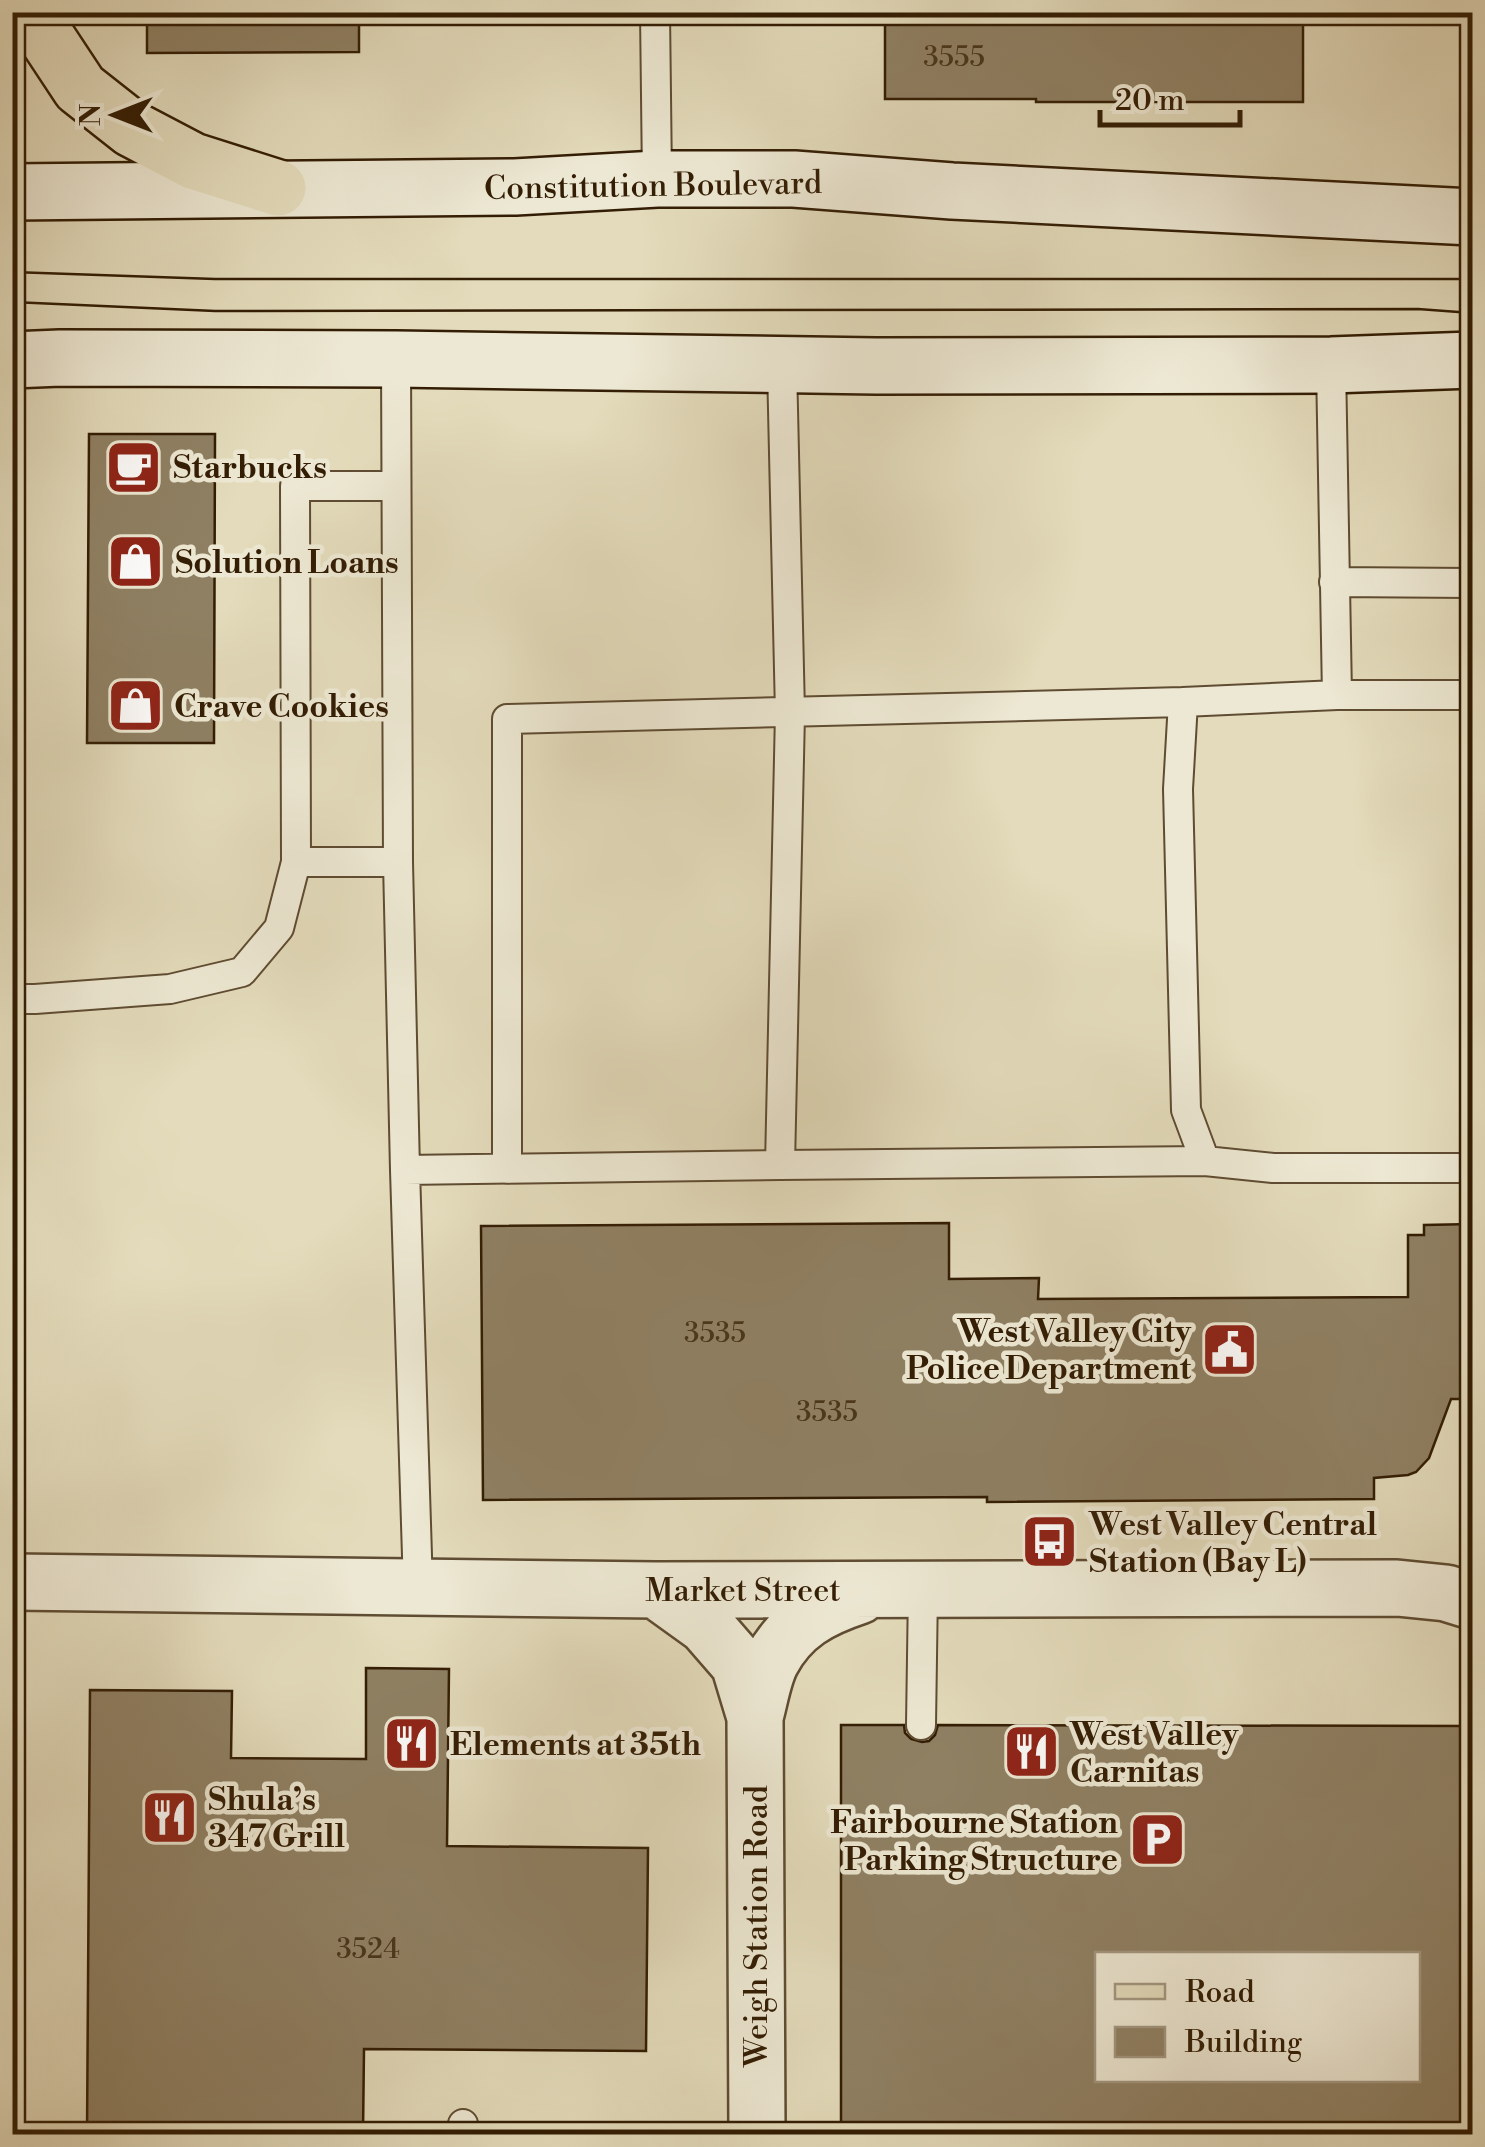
<svg xmlns="http://www.w3.org/2000/svg" width="1485" height="2147" viewBox="0 0 1485 2147" font-family="'Libre Bodoni',serif">
<style>
.building{fill:#8f8063;stroke:#331d04;stroke-width:2.5;fill-rule:evenodd}
.lines{fill:none;stroke-linecap:round;stroke-linejoin:round}
.service-casing{stroke:#5f4c32;stroke-width:32}
.minor-casing{stroke:#5f4c32;stroke-width:60}
.secondary-casing{stroke:#331d04;stroke-width:60}
.primary-casing{stroke:#331d04;stroke-width:60}
.service{stroke:#ede8d3;stroke-width:28}
.minor{stroke:#ede8d3;stroke-width:55}
.secondary{stroke:#ede8d3;stroke-width:55}
.primary{stroke:#e3dbbb;stroke-width:55}
.tram{stroke:#331d04;stroke-width:2.5}
.labels{text-anchor:middle;stroke-width:9;stroke-linejoin:round;paint-order:stroke}
.number-label{font-size:28px;fill:#4a361c}
.street-label{font-size:32px;fill:#331d04;stroke:#ede8d3}
.poi-label{font-size:32px;font-weight:bold;fill:#331d04;stroke:#ede8d3;text-anchor:start}
</style>
<rect width="100%" height="100%" fill="#e3dbbb"/>
<filter id="stains"><feTurbulence type="fractalNoise" baseFrequency=".002" numOctaves="4"/><feColorMatrix values="0 0 0 0 .2 0 0 0 0 .09 0 0 0 0 .02 0 0 0 .5 -.17"/></filter>
<radialGradient id="worn" r=".72"><stop offset=".6" stop-color="#630" stop-opacity="0"/><stop offset="1" stop-color="#630" stop-opacity=".3"/></radialGradient>
<path class="building" d="M147,12H359V52L147,53Z
M885,12H1303V102H1036V99H885Z
M89,434H215L214,743H87Z
M949,1223V1279L1039,1278L1038,1299L1408,1297V1235H1424V1225L1472,1224V1399H1451L1429,1458L1416,1472L1408,1475L1374,1478V1499L987,1502V1497L483,1500L481,1226Z
M366,1668L449,1669L447,1846L648,1848L646,2051L364,2049L363,2134H87L90,1690L232,1691L231,1758L366,1759Z
M841,1725H904L905,1733L911,1739L922,1742L929,1741L935,1735L938,1725L1472,1726V2128L841,2127ZM1098,1954H1418V2080H1098Z"/>
<g class="lines">
<defs>
<path id="service" d="M655,12L657,179
M396,359L398,862H296L295,486H396
M1331,365L1337,695
M1334,582L1472,583
M1472,695H1337L1183,702L1178,789L1186,1110L1205,1161L1273,1168H1472
M398,862L405,1170L780,1165L790,713L782,366
M12,999H35L170,989L242,972L279,928L296,862
M780,1165L1205,1161
M507,1169V719L1183,702
M405,1170L418,1588
M921,1725L923,1589
M463,2134V2124"/>
<path id="minor" d="M12,1582L656,1590L1397,1588L1446,1593L1472,1601
M656,1590L706,1626L739,1664L755,1717
M757,2134L755,1717C760,1699 763,1678 771,1662C791,1624 820,1609 859,1596"/>
<path id="secondary" d="M12,192L515,187L657,179H794L952,191L1472,217
M12,360L60,358L396,359L876,366L1331,365L1472,360"/>
<path id="primary" d="M37,12L45,35L80,88L132,129L193,161L278,188"/>
</defs>
<use href="#service" class="service-casing"/>
<use href="#minor" class="minor-casing"/>
<use href="#secondary" class="secondary-casing"/>
<use href="#primary" class="primary-casing"/>
<use href="#service" class="service"/>
<use href="#minor" class="minor"/>
<use href="#secondary" class="secondary"/>
<use href="#primary" class="primary"/>
<path class="tram" d="M12,272L215,279H1472
M12,302L215,311L1418,309L1472,313"/>
</g>
<defs>
<symbol id="cafe-square" viewBox="-11 -11 22 22"><rect x="-9" y="-9" width="18" height="18" rx="4" fill="#8f2418" stroke="#ede8d3"/><path d="M-5.5-4.5H6V0H3Q3 3.5 0 3.5H-2.5Q-5.5 3.5-5.5 0ZM3-3.2v2h1.7v-2ZM-6 4.5H4V6H-6Z" fill="#fff"/></symbol>
<symbol id="shop-square" viewBox="-11 -11 22 22"><rect x="-9" y="-9" width="18" height="18" rx="4" fill="#8f2418" stroke="#ede8d3"/><path d="M-5-2.5h2.3a2.7 3.5 0 0 1 5.4 0H5L5.5 6h-11ZM-1.5-2.5h3a1.5 2.3 0 0 0-3 0Z" fill="#fff"/></symbol>
<symbol id="civic-square" viewBox="-11 -11 22 22"><rect x="-9" y="-9" width="18" height="18" rx="4" fill="#8f2418" stroke="#ede8d3"/><path d="M-.6-6.5H3V-4.5H.6V-3L4-1V1h2V6H-6V1h2V-1L-.6-3ZM-1.2 2.5V6h2.4V2.5Z" fill="#fff"/></symbol>
<symbol id="bus-square" viewBox="-11 -11 22 22"><rect x="-9" y="-9" width="18" height="18" rx="4" fill="#8f2418" stroke="#ede8d3"/><path d="M-5-6H5V4H4V6H2V4H-2V6H-4V4H-5ZM-3.5-4V0h7V-4ZM-3.5 1.2v1.5H-2V1.2ZM2 1.2v1.5H3.5V1.2Z" fill="#fff"/></symbol>
<symbol id="restaurant-square" viewBox="-11 -11 22 22"><rect x="-9" y="-9" width="18" height="18" rx="4" fill="#8f2418" stroke="#ede8d3"/><path d="M-5-6h1v4h1v-4h1v4h1v-4h1v5L-1.5 .5V6h-2V.5L-5-1ZM5-6V6H3V1.5H1.5Q1.5-4 5-6Z" fill="#fff"/></symbol>
<symbol id="parking-square" viewBox="-11 -11 22 22"><rect x="-9" y="-9" width="18" height="18" rx="4" fill="#8f2418" stroke="#ede8d3"/><path d="M-3.5-5.5H1a3.5 3.5 0 0 1 0 7H-1V5.5H-3.5ZM-1-3.4V-.6H.8a1.4 1.4 0 0 0 0-2.8Z" fill="#fff"/></symbol>
</defs>
<g fill-rule="evenodd">
<use href="#cafe-square" x="102" y="436" width="63" height="63"/>
<use href="#shop-square" x="104" y="530" width="63" height="63"/>
<use href="#shop-square" x="104" y="674" width="63" height="63"/>
<use href="#civic-square" x="1198" y="1318" width="63" height="63"/>
<use href="#bus-square" x="1018" y="1510" width="63" height="63"/>
<use href="#restaurant-square" x="380" y="1712" width="63" height="63"/>
<use href="#restaurant-square" x="1000" y="1720" width="63" height="63"/>
<use href="#restaurant-square" x="138" y="1786" width="63" height="63"/>
<use href="#parking-square" x="1126" y="1808" width="63" height="63"/>
</g>
<g class="labels">
<g class="number-label">
<text x="954" y="66">3555</text>
<text x="715" y="1342">3535</text>
<text x="827" y="1421">3535</text>
<text x="368" y="1958">3524</text>
</g>
<g class="street-label">
<text transform="translate(653 185) rotate(-1)" y="11">Constitution Boulevard</text>
<text x="743" y="1601">Market Street</text>
<text transform="translate(756 1926) rotate(-90)" y="11">Weigh Station Road</text>
</g>
<g class="poi-label">
<text x="173" y="478">Starbucks</text>
<text x="175" y="573">Solution Loans</text>
<text x="174" y="717">Crave Cookies</text>
<text x="1191" y="1342" text-anchor="end">West Valley City<tspan x="1191" dy="37">Police Department</tspan></text>
<text x="1089" y="1535">West Valley Central<tspan x="1089" dy="37">Station (Bay L)</tspan></text>
<text x="1070" y="1745">West Valley<tspan x="1070" dy="37">Carnitas</tspan></text>
<text x="450" y="1755">Elements at 35th</text>
<text x="208" y="1810">Shula’s<tspan x="208" dy="37">347 Grill</tspan></text>
<text x="1118" y="1833" text-anchor="end">Fairbourne Station<tspan x="1118" dy="37">Parking Structure</tspan></text>
</g>
</g>
<rect width="1485" height="2147" fill="none" stroke="#e3dbbb" stroke-width="50"/>
<rect x="15" y="15" width="1455" height="2117" fill="none" stroke="#331d04" stroke-width="5"/>
<rect x="25" y="25" width="1435" height="2097" fill="none" stroke="#331d04" stroke-width="2.5"/>
<rect x="1095" y="1952" width="325" height="130" fill="#ede8d3" stroke="#a39780" stroke-width="2.5"/>
<rect x="1115" y="1984" width="50" height="15" fill="#e3dbbb" stroke="#a39780" stroke-width="2.5"/>
<text x="1185" y="2002" font-size="30" fill="#331d04">Road</text>
<rect x="1115" y="2027" width="50" height="30" fill="#8f8063" stroke="#a39780" stroke-width="2.5"/>
<text x="1185" y="2052" font-size="30" fill="#331d04">Building</text>
<g transform="translate(115 115) rotate(270)" stroke="#ede8d3" stroke-width="8" paint-order="stroke">
<path d="M0-8L18 38L0 25L-18 38Z" fill="#331d04"/>
<text y="-15" font-size="28" font-weight="bold" text-anchor="middle" fill="#331d04">N</text>
</g>
<path d="M1100 110v15h140v-15" fill="none" stroke="#331d04" stroke-width="5"/>
<text x="1115" y="110" font-size="30" fill="#331d04" stroke="#ede8d3" stroke-width="8" paint-order="stroke">20 m</text>
<rect width="100%" height="100%" filter="url(#stains)"/>
<rect width="100%" height="100%" fill="url(#worn)"/>
</svg>
